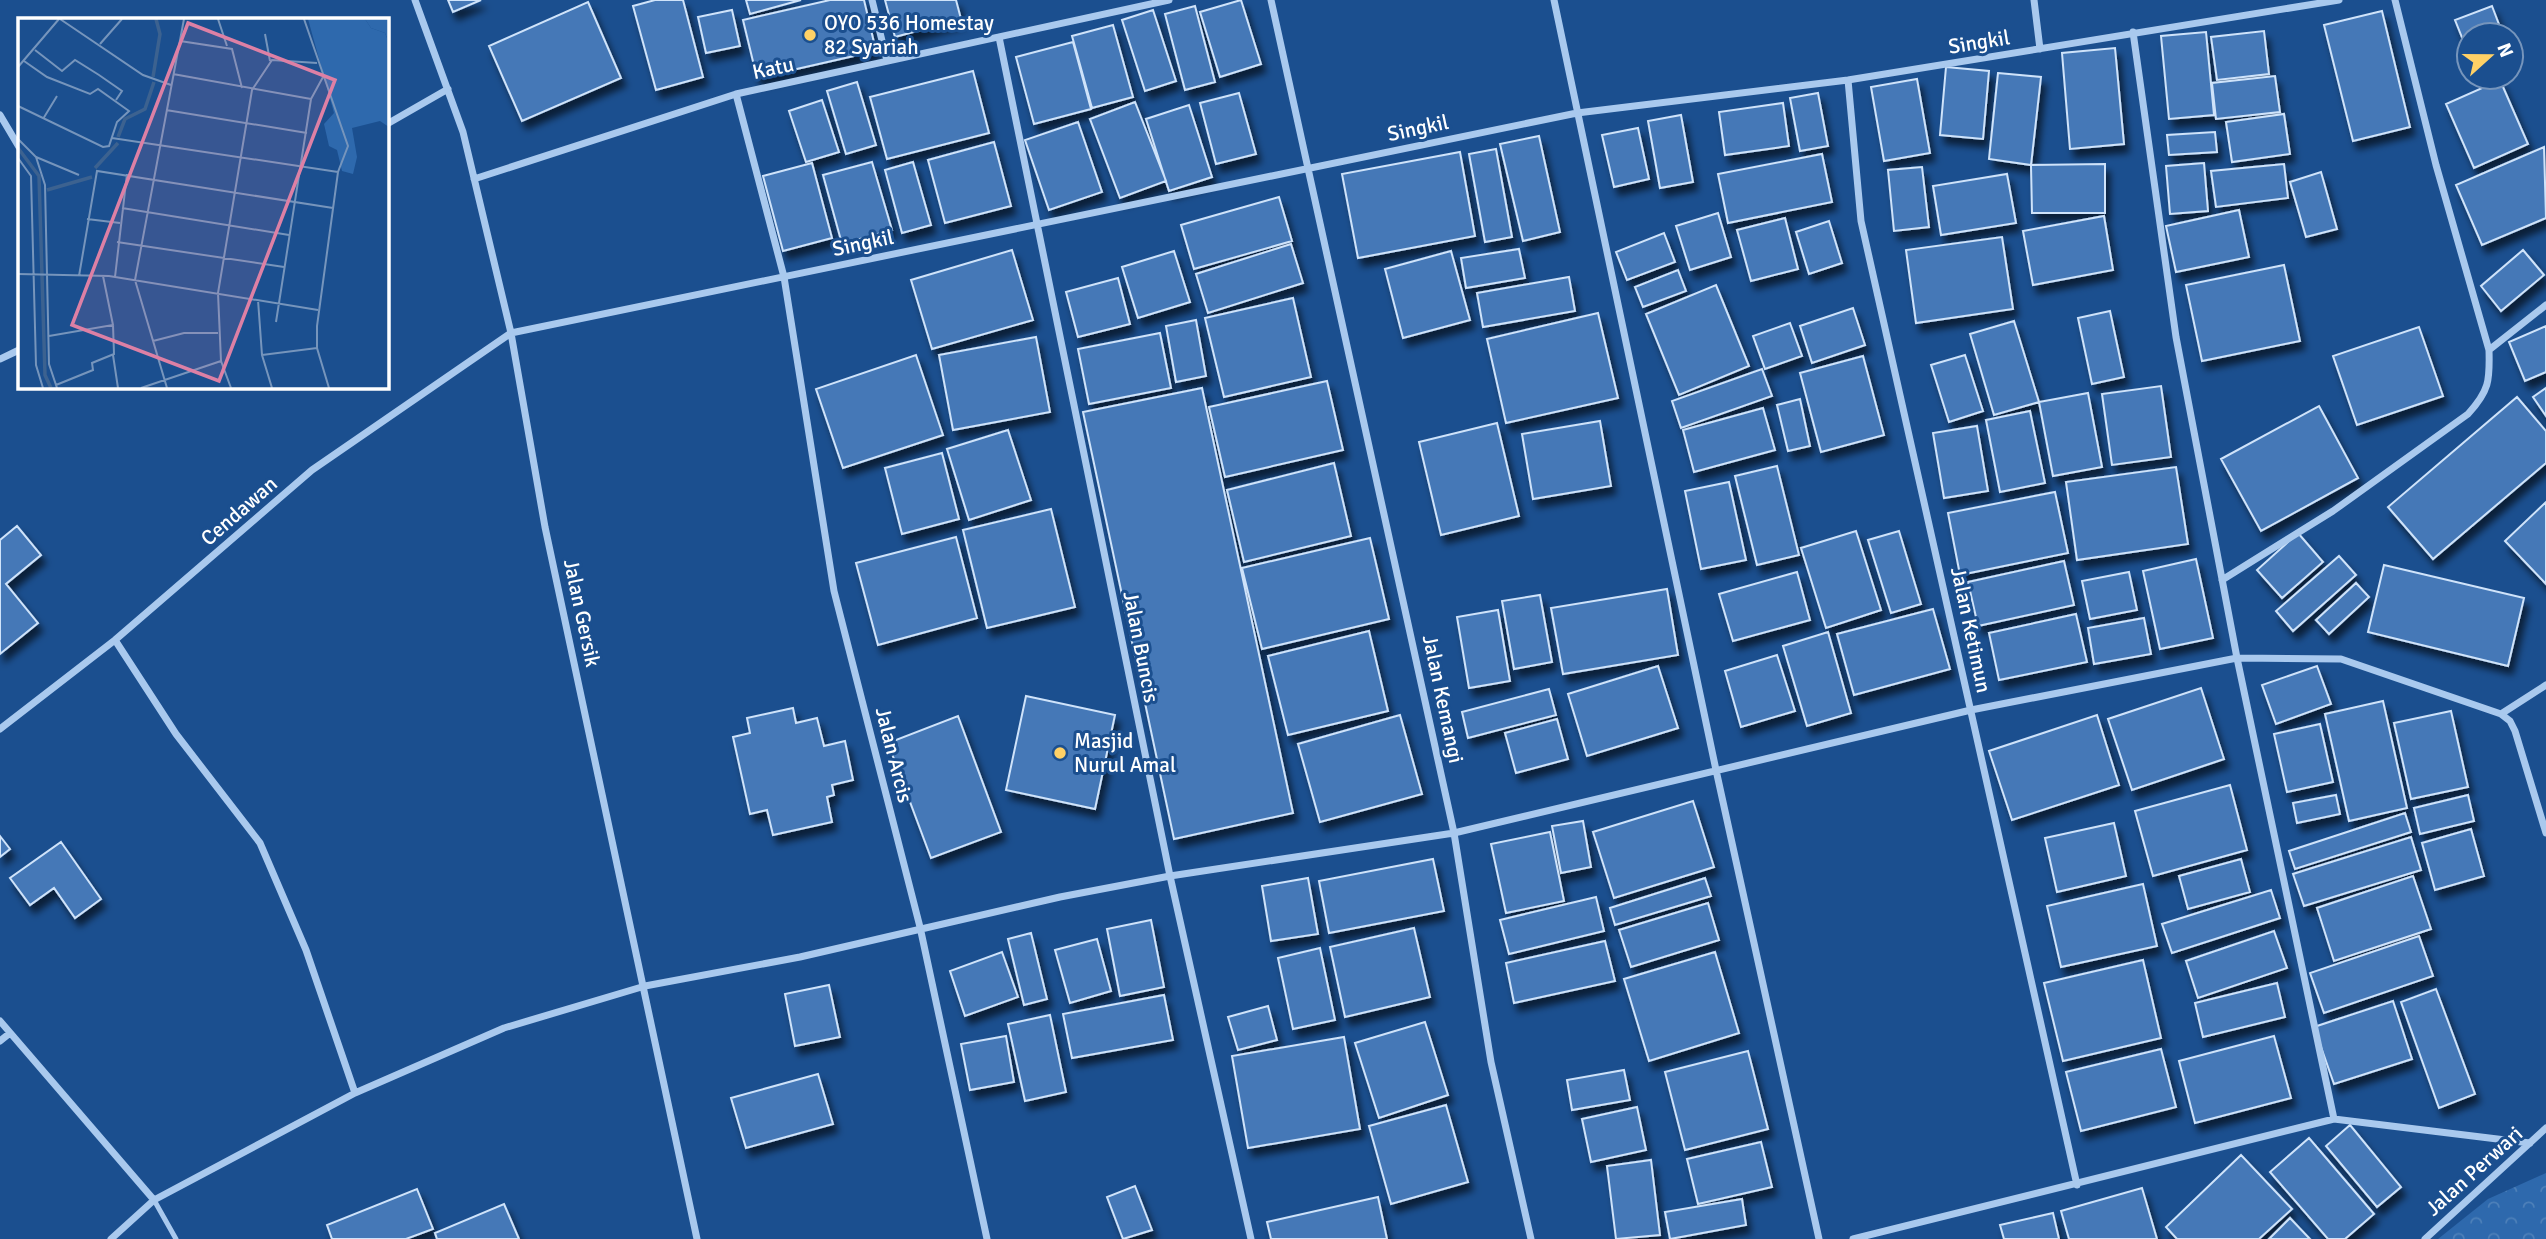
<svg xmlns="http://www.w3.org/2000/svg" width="2546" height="1239" viewBox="0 0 2546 1239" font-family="Signika,sans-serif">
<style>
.forest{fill:url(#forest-crowns)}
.building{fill:#4478b7;stroke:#cfe3fa;stroke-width:2;filter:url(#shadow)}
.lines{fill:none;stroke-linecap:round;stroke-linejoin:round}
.lane{stroke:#a9c9ee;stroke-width:5}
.street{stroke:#a9c9ee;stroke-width:7}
.poi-dot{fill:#ffd166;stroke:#1b4f8f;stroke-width:2.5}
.labels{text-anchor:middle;stroke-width:6;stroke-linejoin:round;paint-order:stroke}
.poi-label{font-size:21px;fill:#fff;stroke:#1b4f8f;text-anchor:start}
.street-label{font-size:21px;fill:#fff;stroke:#1b4f8f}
.inset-river{fill:none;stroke:#3c6290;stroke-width:3.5}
.inset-road{fill:none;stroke:#7695bc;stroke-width:2}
.view{fill:#dd80a5;fill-opacity:0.15;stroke:#dd80a5;stroke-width:3.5}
.inset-edge{fill:none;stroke:#fff;stroke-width:3.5}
</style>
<defs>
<pattern id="forest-crowns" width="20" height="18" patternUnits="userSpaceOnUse" patternTransform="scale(1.75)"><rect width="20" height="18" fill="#2e69ad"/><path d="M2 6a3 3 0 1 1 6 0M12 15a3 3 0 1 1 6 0" fill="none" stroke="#4d80b9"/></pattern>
<filter id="shadow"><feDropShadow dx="4.5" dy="8" stdDeviation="3.5" flood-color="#0009"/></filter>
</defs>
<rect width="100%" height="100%" fill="#1b4f8f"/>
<path class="forest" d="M2546,1173V1239H2438L2488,1199Z"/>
<path class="building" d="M448,0H481L453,12Z
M655,0H683L703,77L656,90L633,6Z
M746,0H801L750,14Z
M830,0H864L876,51L757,78L743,20Z
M885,0H956L961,19L895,37Z
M1241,0L1261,64L1220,77L1200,12Z
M588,2L621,78L522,121L489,46Z
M1195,6L1215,82L1185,90L1165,14Z
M2492,6L2503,35H2469V55L2455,20Z
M732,10L740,46L706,53L698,17Z
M1153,10L1176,81L1145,91L1122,20Z
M2382,11L2410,127L2353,141L2324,25Z
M1113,25L1133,97L1092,108L1072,36Z
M2264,31L2269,74L2217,80L2211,37Z
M2206,32L2214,115L2169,119L2161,36Z
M1073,42L1091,109L1034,124L1016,57Z
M2115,48L2124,144L2070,149L2062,53Z
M1946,67L1989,71L1983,139L1940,135Z
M973,71L989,133L887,159L870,97Z
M1998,73L2041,77L2031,165L1989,159Z
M2275,76L2280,112L2216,119L2212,83Z
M1917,79L1930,153L1884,161L1871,87Z
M2500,80L2528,144L2474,168L2446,104Z
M857,82L876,145L846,154L827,91Z
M1239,93L1256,154L1216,164L1200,103Z
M1818,93L1828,146L1800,151L1790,98Z
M822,100L839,152L806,162L789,111Z
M1135,102L1166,181L1120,198L1090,119Z
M1783,103L1789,146L1725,155L1719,112Z
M1189,105L1212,177L1169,191L1146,119Z
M2284,114L2290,154L2232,162L2226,122Z
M1681,115L1693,182L1660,188L1648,121Z
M1078,122L1102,192L1049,210L1025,140Z
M1638,128L1649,179L1614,187L1602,135Z
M2215,132L2217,152L2169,155L2167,135Z
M1539,136L1560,232L1523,241L1500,144Z
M994,142L1011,206L945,223L928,160Z
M2544,147L2546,218L2482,245L2456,185Z
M1496,149L1512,237L1485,242L1469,154Z
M1460,152L1475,236L1358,258L1342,174Z
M1822,154L1832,202L1728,223L1718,174Z
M872,162L892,230L842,244L823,175Z
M913,162L931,225L902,233L885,170Z
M812,163L832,238L783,251L763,176Z
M2204,163L2208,211L2170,214L2166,166Z
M2105,164V213H2032L2031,165Z
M2284,164L2288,198L2216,207L2211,171Z
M1922,167L1929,227L1894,231L1888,170Z
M2321,172L2337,229L2306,237L2290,182Z
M2007,174L2016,223L1941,235L1933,186Z
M1279,197L1292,241L1194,269L1181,225Z
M2239,210L2249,257L2176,272L2166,226Z
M1718,213L1731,257L1690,270L1676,226Z
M2104,216L2113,270L2033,285L2023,231Z
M1785,218L1798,269L1751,281L1737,230Z
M1829,221L1842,263L1809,274L1796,232Z
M1664,233L1675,262L1627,280L1616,252Z
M2002,237L2013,309L1916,323L1906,250Z
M1291,244L1303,283L1208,313L1196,274Z
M1519,249L1525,278L1466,288L1461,258Z
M1012,250L1033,320L932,349L911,280Z
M2523,250L2544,275L2501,311L2481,286Z
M1174,251L1190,302L1138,318L1122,267Z
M1451,251L1470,320L1403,338L1385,269Z
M2284,265L2300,341L2202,361L2186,285Z
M1678,270L1686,291L1643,307L1635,287Z
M1569,277L1575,311L1483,327L1477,293Z
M1118,278L1130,324L1078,337L1066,292Z
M1716,285L1749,366L1679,395L1646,314Z
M1293,298L1311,377L1224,397L1205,318Z
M1853,308L1865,345L1812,363L1800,326Z
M2110,311L2124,377L2092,384L2078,318Z
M1598,313L1618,398L1506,423L1487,339Z
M1196,320L1206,376L1176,382L1166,326Z
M2014,321L2039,402L1994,415L1970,334Z
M1790,323L1802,356L1765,369L1753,336Z
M2546,326V372L2525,381L2509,342Z
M2419,327L2443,396L2357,425L2333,356Z
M1160,333L1171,388L1089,404L1078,349Z
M1036,337L1050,412L953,430L939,355Z
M916,355L943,435L843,468L816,389Z
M1965,355L1983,411L1949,422L1931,365Z
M1863,356L1884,435L1821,452L1800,373Z
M1762,369L1772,396L1681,428L1672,401Z
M1327,381L1343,450L1225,477L1209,407Z
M2161,386L2171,457L2112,465L2102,394Z
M1202,388L1293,813L1174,839L1083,412Z
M2546,388V416L2533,397Z
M2088,393L2102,467L2053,476L2039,402Z
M2517,397L2546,431V463L2433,559L2388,507Z
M1800,399L1810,446L1788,451L1777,405Z
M2319,406L2358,478L2261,531L2221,459Z
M1763,408L1775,450L1694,472L1683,430Z
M2030,411L2045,483L2000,492L1986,420Z
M1600,421L1611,486L1533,499L1522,434Z
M1497,423L1519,516L1441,535L1419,442Z
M1977,426L1988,491L1944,498L1933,433Z
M1008,430L1031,500L969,520L947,449Z
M942,453L959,519L902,534L885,468Z
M1334,463L1351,536L1244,562L1227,490Z
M1777,466L1799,555L1757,565L1735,476Z
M2176,467L2188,544L2077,560L2066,482Z
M1729,482L1746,560L1701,569L1685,491Z
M2055,492L2068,553L1960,575L1948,513Z
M2546,502V584L2505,541Z
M1051,509L1075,607L987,628L963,530Z
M17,526L41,555L6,584L38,623L0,654V540Z
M1856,531L1881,610L1826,628L1801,548Z
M1899,531L1921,604L1891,613L1868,540Z
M2298,533L2323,562L2282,598L2257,570Z
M956,537L977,618L878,645L856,563Z
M1370,538L1389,619L1262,649L1242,568Z
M2339,556L2356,575L2293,631L2276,611Z
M2196,559L2213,638L2160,649L2143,571Z
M2064,561L2074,605L1978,626L1968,582Z
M2384,565L2524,598L2508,666L2368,632Z
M1797,572L1810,620L1733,641L1719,594Z
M2129,572L2137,610L2090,619L2082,581Z
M2356,583L2369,597L2329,634L2316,620Z
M1667,589L1678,655L1563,674L1551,608Z
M1540,595L1552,662L1514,669L1502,601Z
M1933,609L1950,669L1854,695L1837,634Z
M1498,610L1510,681L1469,688L1457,617Z
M2076,614L2087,662L1999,680L1989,633Z
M2144,618L2151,654L2094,664L2088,628Z
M1369,631L1388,711L1288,735L1268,656Z
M1828,632L1851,713L1807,726L1783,646Z
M1777,655L1795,711L1741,727L1725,671Z
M1658,666L1678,728L1587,756L1568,694Z
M2317,666L2331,704L2276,724L2262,685Z
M2201,688L2224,759L2132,790L2108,719Z
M1549,689L1556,715L1468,738L1462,712Z
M1026,696L1115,715L1095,809L1006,790Z
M2383,701L2407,808L2349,821L2325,714Z
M793,708L796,723L817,718L824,746L845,741L853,780L832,785L834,795L827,797L832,822L773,835L767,810L750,814L733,737L750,733L747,718Z
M2451,711L2468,787L2411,799L2394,723Z
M1400,715L1422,794L1320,822L1298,744Z
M2097,715L2119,785L2012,820L1989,751Z
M958,716L1001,832L931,858L888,743Z
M1557,719L1568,759L1516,773L1505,733Z
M2320,724L2333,782L2287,792L2274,734Z
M2230,785L2247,850L2153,876L2135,811Z
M2336,795L2340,814L2297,823L2293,803Z
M2468,795L2474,821L2420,834L2414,808Z
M1693,801L1714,867L1614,898L1593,832Z
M2405,813L2411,832L2295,869L2289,851Z
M1583,821L1591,867L1561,873L1552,826Z
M2114,823L2126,876L2057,892L2045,838Z
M2471,829L2484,876L2435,890L2422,843Z
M1550,832L1564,901L1506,913L1491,844Z
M0,836L10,849L0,857Z
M2411,837L2421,870L2304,906L2293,874Z
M61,842L101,899L75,918L54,888L30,905L10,878Z
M1433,859L1444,911L1329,933L1319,881Z
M2241,859L2250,892L2188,909L2179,876Z
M2413,876L2431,929L2334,961L2317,908Z
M1308,878L1318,934L1271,941L1262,886Z
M1705,878L1711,896L1615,925L1610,908Z
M2143,884L2157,946L2061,967L2047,906Z
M2271,890L2280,918L2172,953L2162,924Z
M1596,897L1604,931L1509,954L1500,920Z
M1708,903L1719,940L1631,967L1619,930Z
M1151,920L1164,987L1120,996L1107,929Z
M1414,928L1430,997L1345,1017L1330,947Z
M2274,931L2287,968L2198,998L2186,961Z
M1031,933L1047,999L1024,1005L1008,939Z
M2419,936L2433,976L2324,1013L2310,973Z
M1097,939L1111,991L1070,1003L1055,950Z
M1605,941L1615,981L1514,1003L1506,963Z
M1320,948L1335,1020L1293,1029L1278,958Z
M1002,952L1018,997L965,1016L950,971Z
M1715,952L1739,1033L1649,1061L1624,979Z
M2143,960L2161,1038L2063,1061L2044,983Z
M2277,983L2285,1017L2203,1037L2195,1003Z
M829,985L840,1037L795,1046L785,994Z
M2436,989L2475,1094L2439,1108L2401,1002Z
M1164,995L1173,1040L1072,1058L1063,1014Z
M2393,1001L2412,1059L2334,1084L2314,1027Z
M1268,1006L1277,1040L1238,1050L1228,1017Z
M1050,1015L1066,1092L1025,1101L1008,1024Z
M1425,1022L1448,1095L1379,1118L1355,1043Z
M1006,1036L1014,1082L970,1090L961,1044Z
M2274,1036L2291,1098L2195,1123L2179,1061Z
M1344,1037L1360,1129L1248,1148L1232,1056Z
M2161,1049L2176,1107L2081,1131L2066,1072Z
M1748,1051L1768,1129L1685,1150L1665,1072Z
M1624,1070L1630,1100L1572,1110L1567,1080Z
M818,1074L833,1124L746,1148L731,1098Z
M1446,1105L1468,1182L1391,1204L1369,1126Z
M1637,1107L1646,1150L1591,1162L1582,1119Z
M2350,1125L2401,1187L2377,1207L2326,1146Z
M2309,1138L2374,1214L2345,1239H2328L2270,1172Z
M1761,1142L1772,1187L1698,1204L1687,1159Z
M2241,1155L2292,1209L2259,1239H2177L2166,1227Z
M1651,1160L1660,1235L1616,1239L1607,1166Z
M1135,1186L1152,1230L1123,1239L1107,1197Z
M2142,1188L2157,1239H2069L2061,1211Z
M417,1189L433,1229L406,1239H332L327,1225Z
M1378,1197L1387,1239H1271L1267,1222Z
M1742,1199L1746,1225L1670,1239L1665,1212Z
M504,1204L519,1239H437L435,1233Z
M2053,1213L2059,1239H2004L2000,1225Z
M2290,1218L2310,1239H2269Z"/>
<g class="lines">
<path class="lane" d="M154,1200L176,1239"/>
<path class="street" d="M415,0L463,132L511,333L545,527L697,1239
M872,0L887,61
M1271,0L1454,833L1491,1062L1531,1239
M1554,0L1716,770L1819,1239
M2034,0L2040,49
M2133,32L2176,337L2237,658L2334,1119
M999,37L1170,876L1251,1239
M1848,80L1861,221L2077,1185
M736,94L784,277L834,591L920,927L987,1239
M0,115L19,147
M387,124L448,89
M474,179L736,94L1169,0
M2489,350L2546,305
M0,359L19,350
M2222,580L2333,511L2468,414C2489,391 2490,381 2489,350L2436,165L2395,0
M115,640L176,734L260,843L306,950L355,1093
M2501,714L2546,685
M0,729L115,640L312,470L511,333L1577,113L1848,80L2339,0
M0,1021L154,1200L355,1093L504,1028L645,986L800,957L1060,897L1170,876L1454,833L1971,710L2237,658L2341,659L2501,714L2510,721L2515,731L2546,833
M0,1041L10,1033
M111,1239L154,1200
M1853,1239L2334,1119L2530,1143
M2425,1239L2546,1128"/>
</g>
<g class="poi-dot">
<circle cx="810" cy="35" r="7"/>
<circle cx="1060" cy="753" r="7"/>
</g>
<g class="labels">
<g class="poi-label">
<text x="824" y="30">OYO 536 Homestay<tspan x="824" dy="24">82 Syariah</tspan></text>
<text x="1074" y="748">Masjid<tspan x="1074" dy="24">Nurul Amal</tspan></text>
</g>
<g class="street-label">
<text transform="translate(1979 42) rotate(-9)" y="7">Singkil</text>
<text transform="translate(773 68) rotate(-12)" y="7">Katu</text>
<text transform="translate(1418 128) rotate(-12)" y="7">Singkil</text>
<text transform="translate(863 243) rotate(-12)" y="7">Singkil</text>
<text transform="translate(239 511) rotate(-41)" y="7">Cendawan</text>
<text transform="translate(582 613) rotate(78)" y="7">Jalan Gersik</text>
<text transform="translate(1971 630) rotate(78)" y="7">Jalan Ketimun</text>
<text transform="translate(1141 647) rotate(79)" y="7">Jalan Buncis</text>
<text transform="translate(1443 699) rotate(78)" y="7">Jalan Kemangi</text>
<text transform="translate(894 755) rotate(76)" y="7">Jalan Arcis</text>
<text transform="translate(2474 1171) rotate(-42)" y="7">Jalan Perwari</text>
</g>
</g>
<g transform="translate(18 18)">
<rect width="371" height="371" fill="#1b4f8f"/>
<path d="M347,1H371V25L367,15L353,10Z" fill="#2e69ad"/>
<path d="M290,1H347L353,10L367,15L371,25V109L362,103L334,110L339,139L335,156L324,153L319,132L311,128L306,106L316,95Z" fill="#2e69ad"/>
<path class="inset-river" d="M135,59L142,16L138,1M100,119L107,101L127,91L136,64M0,130L21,158L27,357L33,370M77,150L100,125M29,172L74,159"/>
<path class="inset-road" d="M42,1L125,57L153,67M200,1L209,28M286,1L330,128L320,154L299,308V330L311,370M247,16L252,43M162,23L214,31L224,70M82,26L104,1M17,32L44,53L57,42L81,57L104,73L98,82M0,49L41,1M155,56L293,81M0,88L85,129L91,128L99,104L111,93L80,71L72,76L29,59L6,43M148,92L289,115M25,101L39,78M94,120L320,154M0,121L18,139L27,167L31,346L39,370M18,139L61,157M0,140L13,158L18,347L25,370M104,190L271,217M69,201L102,205M99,224L266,249M0,256L91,258L300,292M61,258L79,153L315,190M97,259L109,156M240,282L244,337L254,370M258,304L293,81L305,59M31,318L95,307L85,258M135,323L166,315H200M95,337L100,370M244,337L299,330M203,343L213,370M38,367L75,352L74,345L96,336L95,307M123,370L203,343L200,275L234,72L254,42L299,45M149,370L117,262L166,1"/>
<path class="view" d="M170,5L317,62L201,363L54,307Z"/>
<rect width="371" height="371" class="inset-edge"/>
</g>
<g transform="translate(2490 56) rotate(69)"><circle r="33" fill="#1b4f8f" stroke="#7695bc" stroke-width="2"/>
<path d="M0-5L12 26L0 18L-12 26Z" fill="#ffd166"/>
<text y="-10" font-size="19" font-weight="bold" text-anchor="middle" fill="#ffffff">N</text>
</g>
</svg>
